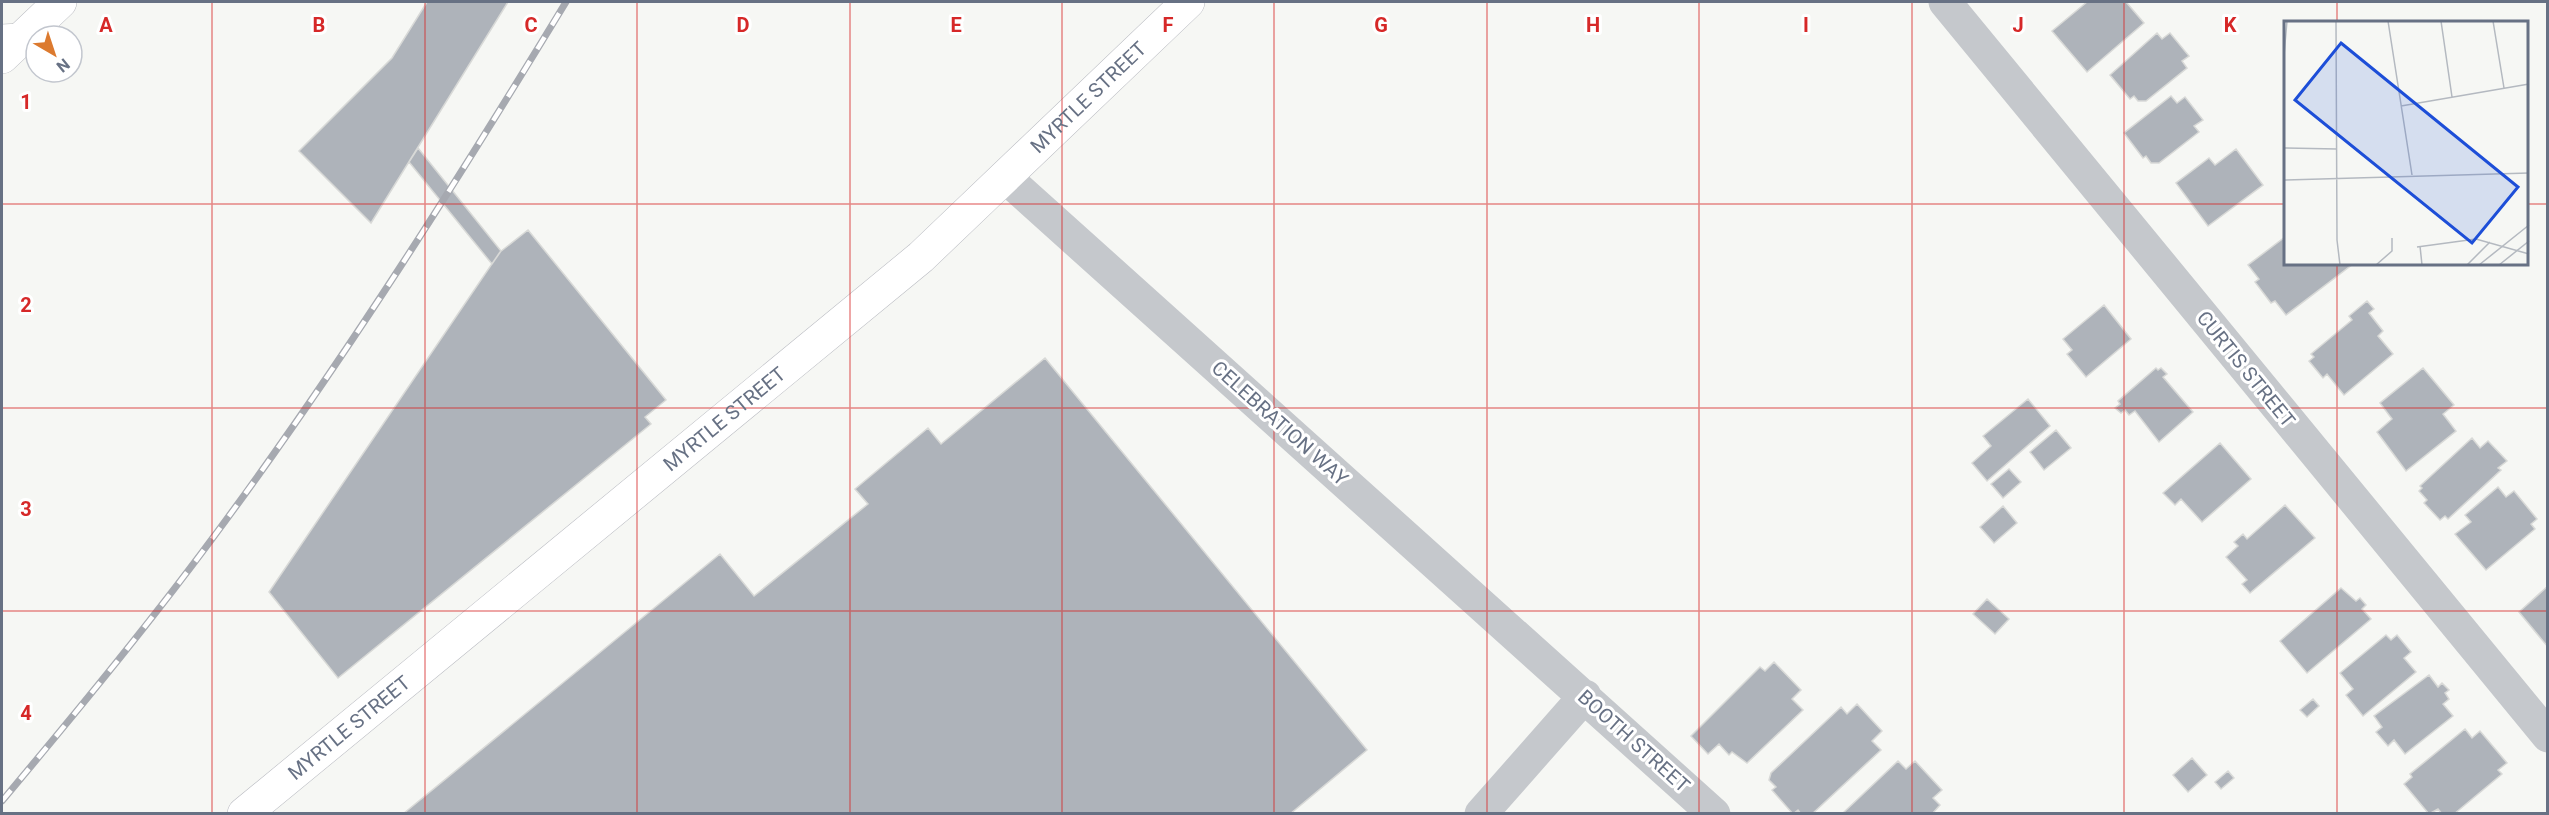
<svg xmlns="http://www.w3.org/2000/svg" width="2549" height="815" viewBox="0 0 2549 815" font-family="Roboto,sans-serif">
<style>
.building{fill:#aeb3ba;stroke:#d8d9d7;stroke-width:1.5}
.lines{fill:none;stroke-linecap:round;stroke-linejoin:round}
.secondary-casing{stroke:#b8bac0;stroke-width:34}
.highway-casing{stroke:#b8babe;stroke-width:34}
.street{stroke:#c5c8cc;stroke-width:33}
.secondary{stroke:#fff;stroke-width:33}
.highway{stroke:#fff;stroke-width:33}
.rail-casing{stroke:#a6a9b0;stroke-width:7}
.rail{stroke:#fff;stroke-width:4.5;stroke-dasharray:14;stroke-linecap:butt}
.grid{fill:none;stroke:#d62828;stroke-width:1.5;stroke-opacity:0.55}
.labels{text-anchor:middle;stroke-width:6;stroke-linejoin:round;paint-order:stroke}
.street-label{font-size:20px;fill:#677184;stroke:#fff}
.inset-road{fill:none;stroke:#b4b9c0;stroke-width:1.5}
.view{fill:#1d4ed8;fill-opacity:0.15;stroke:#1d4ed8;stroke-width:3}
.inset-edge{fill:none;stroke:#677184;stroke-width:3}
.grid-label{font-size:20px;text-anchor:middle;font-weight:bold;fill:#d62828;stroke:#fff;stroke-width:6;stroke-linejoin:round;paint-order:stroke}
</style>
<rect width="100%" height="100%" fill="#f6f7f4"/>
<path class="building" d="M427,2H508L371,223L299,151L392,58Z
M2087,2H2126L2144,23L2087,72L2052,31Z
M2157,33L2162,39L2170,33L2189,56L2182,61L2187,68L2146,101H2138L2134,96L2130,99L2110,75Z
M2171,96L2177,103L2185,97L2203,120L2194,126L2199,132L2159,163H2151L2146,156L2143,158L2124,133Z
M418,148L501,251L492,264L409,162Z
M2236,149L2263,185L2208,226L2176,183L2209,158L2215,165Z
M528,230L666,400L645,417L651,424L338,678L269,592L500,252Z
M2285,237V264H2353L2286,315L2275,301L2271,303L2255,282L2259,279L2248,265Z
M2367,301L2374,309L2369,313L2383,331L2378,336L2393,354L2344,395L2327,374L2323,378L2309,361L2314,357L2311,354L2352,320L2349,316Z
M2104,305L2131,339L2086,377L2067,354L2072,350L2063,339Z
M1045,358L1367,750L1290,814H403L720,554L754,596L868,504L855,489L928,428L941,444Z
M2156,368L2158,370L2161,368L2167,374L2163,377L2193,412L2159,442L2135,411L2129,415L2125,410L2121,413L2115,408L2120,404L2118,401Z
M2423,368L2454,405L2443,414L2456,431L2406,471L2377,432L2392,419L2380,403Z
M2028,399L2050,426L1987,481L1972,463L1991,446L1983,436Z
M2056,430L2071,448L2044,470L2030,452Z
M2472,438L2480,448L2488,441L2507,461L2498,468L2501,470L2448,519L2445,516L2440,520L2424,503L2427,500L2419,491L2422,488L2420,486Z
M2220,443L2251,479L2202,522L2181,499L2175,505L2163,493Z
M2009,469L2021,482L2003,498L1991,484Z
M2498,487L2506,497L2514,491L2537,519L2531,524L2535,529L2486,570L2455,534L2471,522L2465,515Z
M2285,505L2315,538L2250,593L2242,584L2247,580L2226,557L2238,546L2234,542L2243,534L2247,539Z
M2003,506L2017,523L1994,543L1980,527Z
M2548,586V647L2519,612Z
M2341,588L2356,601L2360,598L2366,605L2362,609L2371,619L2307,673L2280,641Z
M1987,599L2009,619L1995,634L1973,614Z
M2386,635L2391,640L2397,635L2411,652L2404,658L2416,672L2363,716L2346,695L2353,689L2340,673Z
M1774,662L1801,690L1792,699L1803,710L1747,763L1732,752L1729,755L1719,744L1708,754L1691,736L1760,667L1765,671Z
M2429,675L2438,687L2442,683L2449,690L2445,693L2449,699L2443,704L2453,716L2405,754L2394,740L2388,746L2376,732L2382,727L2374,716Z
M2313,699L2319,706L2307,717L2300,710Z
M1857,704L1882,731L1872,741L1881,750L1812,814H1801L1798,810L1793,814L1772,790L1776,787L1769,780L1771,773L1841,707L1847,714Z
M2465,729L2472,738L2480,731L2507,763L2498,770L2502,774L2454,814H2442L2438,809L2429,814L2404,784L2412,777L2410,774Z
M2192,758L2207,775L2188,792L2173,775Z
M1898,761L1906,769L1915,761L1942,790L1933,798L1940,805L1932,814H1842Z
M2228,771L2234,778L2221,789L2215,782Z"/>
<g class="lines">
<defs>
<g id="secondary">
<path d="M2,57L60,2"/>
<path id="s1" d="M244,814L921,257L1188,2"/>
</g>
<path id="highway" d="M2,41L21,40"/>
</defs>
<use href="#secondary" class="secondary-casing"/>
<use href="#highway" class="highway-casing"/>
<path class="street" d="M1945,2L2548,736
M1005,177L1714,814
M1481,814L1585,696"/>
<use href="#secondary" class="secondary"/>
<use href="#highway" class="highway"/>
<defs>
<path id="rail" d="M2,801C79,709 155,617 226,520C348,354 459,178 566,2"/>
</defs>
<use href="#rail" class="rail-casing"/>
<use href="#rail" class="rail"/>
</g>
<path class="grid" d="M212,2V814M425,2V814M637,2V814M850,2V814M1062,2V814M1274,2V814M1487,2V814M1699,2V814M1912,2V814M2124,2V814M2337,2V22M2,204H2285M2526,204H2548M2337,264V814M2,408H2548M2,611H2548"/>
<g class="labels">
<g class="street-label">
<text dy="7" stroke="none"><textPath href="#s1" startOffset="1108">MYRTLE STREET</textPath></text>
<text transform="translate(2246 369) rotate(51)" y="7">CURTIS STREET</text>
<text dy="7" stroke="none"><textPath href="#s1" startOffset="622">MYRTLE STREET</textPath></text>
<text transform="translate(1280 423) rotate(42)" y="7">CELEBRATION WAY</text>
<text dy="7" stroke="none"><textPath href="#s1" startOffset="136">MYRTLE STREET</textPath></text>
<text transform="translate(1634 741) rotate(42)" y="7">BOOTH STREET</text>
</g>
</g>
<g transform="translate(2284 21)">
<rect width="244" height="244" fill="#f6f7f4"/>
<path class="inset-road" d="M38,0H60M104,0L128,154M157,0L168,76M209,0L220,67M52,1L53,219L56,244M0,34L3,0M117,85L245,63M0,127L53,128M0,159L245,152M136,225L138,244M133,226L192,218L245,233M92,244L108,230V217M183,244L206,221M195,244L245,204M215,244L245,220"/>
<path class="view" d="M57,22L234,166L188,222L11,79Z"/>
<rect width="244" height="244" class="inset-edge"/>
</g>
<g class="grid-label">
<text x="106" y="32">A</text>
<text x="319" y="32">B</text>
<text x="531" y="32">C</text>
<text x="743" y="32">D</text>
<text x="956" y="32">E</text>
<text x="1168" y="32">F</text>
<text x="1381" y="32">G</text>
<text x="1593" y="32">H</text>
<text x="1806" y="32">I</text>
<text x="2018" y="32">J</text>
<text x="2230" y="32">K</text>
<text x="26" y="109">1</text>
<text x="26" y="312">2</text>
<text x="26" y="516">3</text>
<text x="26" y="720">4</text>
</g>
<rect width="2549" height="815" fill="none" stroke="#677184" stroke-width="6"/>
<g transform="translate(54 54) rotate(141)"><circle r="28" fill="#ffffff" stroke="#c2c6ce" stroke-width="1.5"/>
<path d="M0-4.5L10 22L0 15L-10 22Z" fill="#dc7a2f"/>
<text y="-9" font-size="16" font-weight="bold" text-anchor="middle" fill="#677184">N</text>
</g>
</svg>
